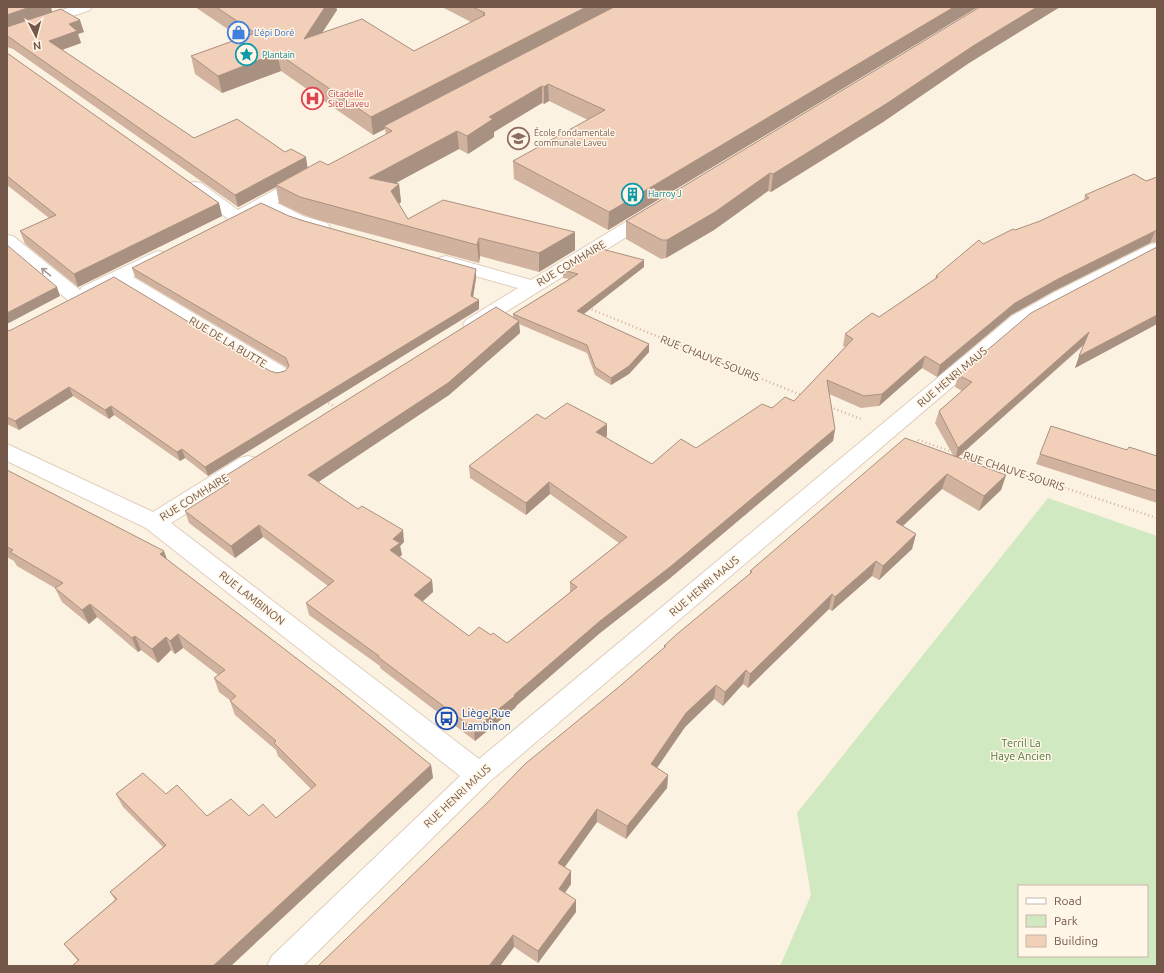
<svg xmlns="http://www.w3.org/2000/svg" width="1164" height="973" viewBox="0 0 1164 973" font-family="Ubuntu,sans-serif">
<style>
.green{fill:#d1e9c0;fill-rule:evenodd}
.lines{fill:none;stroke-linecap:round;stroke-linejoin:round}
.street-casing{stroke:#e0cebd;stroke-width:2}
.path{stroke:#d6b39c;stroke-width:2.5;stroke-dasharray:1 3;stroke-linecap:butt}
.street{fill:#fff;fill-rule:evenodd}
.wall{fill:#d0b29e}
.shaded-wall{fill:#a99181}
.building{fill:#f2cfb8;stroke:#a99181}
.oneway{stroke:#ab9a91}
.labels{text-anchor:middle;stroke-width:3;stroke-linejoin:round;paint-order:stroke}
.far-shop-label{font-size:9px;fill:#366cbe;stroke:#fff6e7;text-anchor:start}
.far-culture-label{font-size:9px;fill:#0d838f;stroke:#fff6e7;text-anchor:start}
.far-health-label{font-size:9px;fill:#be3a42;stroke:#fff6e7;text-anchor:start}
.far-education-label{font-size:9px;fill:#785e54;stroke:#fff6e7;text-anchor:start}
.street-label{font-size:11px;fill:#735748;stroke:#fff6e7}
.transit-label{font-size:11px;fill:#164399;stroke:#fff6e7;text-anchor:start}
.park-label{font-size:11px;fill:#517940;stroke:#fff6e7}
</style>
<rect width="100%" height="100%" fill="#fcf2e1"/>
<path class="green" d="M1048,498L1157,536V966H780L811,895L797,813ZM1019,886H1147V956H1019Z"/>
<g class="lines">
<defs>
<path id="street" d="M71,7H92L90,10L7,39V30Z
M304,176L310,177L313,181L310,185L277,203L303,216L327,223L330,227L327,231C309,235 280,218 264,210C253,216 242,225 230,222L227,218L189,191L186,187L189,183L195,182L201,183L238,210L298,177Z
M651,209L657,210L660,214L657,218L480,328L473,330L466,328L463,324L466,320L518,288L439,266L437,262L439,258L446,256L531,280L645,210Z
M7,235L13,236L80,290L82,287L153,253L159,251L165,253L168,257L165,261L133,277L287,369L290,374L287,379L280,381L273,379L118,284C108,289 95,299 85,296L83,301L76,303L69,301L7,249Z
M1157,243V255L1069,300L1026,324L488,783L303,966H267L272,956L460,776L146,528L7,461V444L153,512L240,458L248,456L256,458L259,464L256,470L171,523L479,759L1012,316L1055,292L1151,244Z"/>
</defs>
<use href="#street" class="street-casing"/>
<path class="path" d="M588,308L801,395
M325,401L337,408
M830,407L861,419
M918,440L953,452
M958,453L1157,518"/>
<use href="#street" class="street"/>
</g>
<path class="wall" d="M7,7H51L52,12L84,32L78,34L81,43L62,50L194,138L285,152L308,168L328,165L386,135L385,129L373,135L281,71L222,93L195,74L191,56L241,38L195,7H336L337,10L322,33L414,51L471,22L442,7H978L608,230L514,179L513,161L588,120L549,101L544,104L542,103L494,132V137L468,154L459,149L395,183L399,184L401,202L399,204L408,219L575,250L539,272L480,256L479,263L318,220L304,215L279,203L276,187L238,207L13,49L7,47Z
M980,7H1060L969,63L883,122L837,151L771,192L768,191L714,230L666,258L661,259L626,239V221Z
M7,53L219,203L222,216L78,287L25,244L20,231L49,218L7,185Z
M1157,177V242L1150,243L1054,291L1011,315L937,377L922,368L879,406L861,408L829,394L835,429L833,441L669,579L600,633L516,706V707L475,741L380,668V666L309,615L306,603L328,586L263,537L235,558L189,523L185,511L225,486L222,478L513,317V314L569,279L563,278V270L644,260V267L584,314L649,344V352L629,374L611,385L595,375L587,353L519,324L520,333L449,395L318,482L404,542L400,546L402,555L399,557L432,580L433,592L422,602L469,636L491,635L507,643L570,592V582L619,543L550,494L526,515L470,478L469,466L545,419L607,436L605,437L652,464L696,448L772,408L794,401L845,347L843,346L845,334L879,317L935,279L936,276L983,244L1015,230L1040,221L1084,201L1085,195L1146,181Z
M289,216L476,278L473,297L479,309L208,476L185,458L180,461L114,415L109,419L73,396L19,430L7,424V331L270,371L277,373L285,371L288,368L135,277L132,268Z
M1157,247V324L1075,368L1084,345L958,457L1006,475L1001,490L979,511L942,489L903,526L916,534L912,549L879,580L872,576L832,611L829,609L748,688L743,684L723,706L714,699L685,727L657,768L668,775L667,788L626,839L597,822L565,867L571,871V884L565,893L576,912L538,963L514,947L500,966H318L620,686L664,648V646L750,574V571L953,455L935,423L939,411L962,391L955,387L958,375Z
M1127,450L1157,456V503L1036,464L1040,454Z
M7,470L166,559L431,765L433,778L78,961L73,955L64,944L115,900L110,892L163,847L123,807L116,794H166L207,816H249L276,818L311,789L278,756L276,750L235,715L230,701H231L219,692L214,678L218,675L183,648L175,654L171,650L158,663L141,650L138,652L97,617L89,624L62,602L55,588L17,566L14,561L7,557Z"/>
<path class="shaded-wall" d="M30,7H51L52,12L7,28V15Z
M325,7H336L337,10L307,56L304,39Z
M586,7H618L384,126L385,129L373,135L371,117Z
M954,7H978L608,230L609,212Z
M1037,7H1060L969,63L883,122L771,192L773,174L973,46Z
M80,20L84,32L78,34L81,43L53,53L49,41L69,24Z
M277,53L281,71L222,93L218,76Z
M548,84L549,101L544,104V87Z
M542,86V103L494,132V137L468,154L467,136L489,117Z
M457,131L459,149L372,196L369,178Z
M306,157L308,170L276,185V187L238,207L235,195Z
M770,173L768,191L714,230L666,258L667,240Z
M399,184L401,202L393,209L391,191Z
M219,203L222,216L78,287L74,274Z
M1155,231L1150,243L1054,291L1011,315L937,377L940,365L1015,303L1058,279Z
M575,232V250L539,272V253Z
M479,238L480,256L479,263L477,245Z
M644,260V267L577,319V311Z
M476,269V278L472,304L479,300V309L208,476L205,467L471,296Z
M57,287L60,296L7,324V313Z
M1157,315V324L1075,368L1079,356Z
M519,321L520,333L449,395L311,487L308,475Z
M1089,332L1084,344L955,460L958,448Z
M649,344V352L629,374L611,385V378Z
M925,356L922,368L879,406L882,394Z
M69,387L73,396L19,430L15,421Z
M111,406L114,415L109,419L105,410Z
M607,424V436L596,444V432Z
M835,429L833,441L669,579L600,633L516,706V707L475,741L474,729L600,621Z
M182,449L185,458L180,461L177,452Z
M947,474L942,489L892,536L896,522Z
M1006,475L1001,490L979,511L984,496Z
M549,482L550,494L526,515V503Z
M259,525L263,537L235,558L231,546Z
M403,530L404,542L400,546L402,555L392,562L390,550L393,539Z
M916,534L912,549L879,580L883,566Z
M164,551L169,565L160,554Z
M876,561L872,576L832,611L835,597Z
M432,580L433,592L416,607L414,595Z
M832,594L829,609L748,688L750,674Z
M90,604L97,617L89,624L82,610Z
M178,634L183,648L175,654L170,641Z
M135,636L141,650L138,652L132,638Z
M166,637L171,650L158,663L152,649Z
M746,670L743,684L723,706L725,692Z
M716,685L714,699L685,727L650,778L651,764L686,713Z
M431,765L433,778L231,966H213Z
M668,775L667,788L626,839L627,826Z
M597,809V822L558,876V863Z
M571,871V884L559,901V889Z
M576,900V912L538,963V951Z
M513,935L514,947L500,966H489Z"/>
<path class="building" d="M7,7H30L7,15Z
M216,7H325L304,39L362,19L414,51L485,15L483,14L485,13L473,7H586L371,117L277,53L218,76L191,56L255,33Z
M614,7H954L609,212L513,161L605,110L548,84L544,87L542,86L489,117L493,119L467,136L457,131L369,178L399,184L391,191L408,219L443,200L575,232L539,253L479,238L477,245L315,201L300,197L276,185L320,161L328,165L392,131L384,126Z
M980,7H1037L973,46L886,104L773,174L770,173L715,212L667,240H662L626,221Z
M61,9L80,20L69,24L77,31L49,41L194,138L237,119L285,152L291,149L306,157L235,195L9,37L7,36V27Z
M7,53L219,203L74,274L20,231L56,215L7,176Z
M1134,174L1146,181L1157,177V230L1155,231L1058,279L1015,303L940,365L925,356L882,394L864,396L827,380L835,429L670,567L600,621L514,695L515,696L474,729L378,657L379,656L306,603L334,581L259,525L231,546L185,511L229,483L222,478L496,307L519,321L448,383L308,475L358,509L362,506L403,530L393,539L400,543L390,550L432,580L414,595L469,636L479,627L491,635L493,633L507,643L577,587L570,582L627,537L549,482L526,503L469,466L537,414L545,419L567,403L607,424L596,432L652,464L681,439L696,448L762,404L772,408L785,397L794,401L853,339L845,334L872,313L879,317L938,277L936,276L979,240L983,244L1013,229L1015,230L1040,221L1089,198L1085,195Z
M261,203L289,216L304,221L476,269L471,296L479,300L205,467L182,449L177,452L111,406L105,410L69,387L15,421L7,417V331L11,330L114,277L270,371L277,373L285,371L289,366L286,358L132,268Z
M7,245L57,287L7,313Z
M1157,247V315L1079,356L1089,332L958,448L939,411L972,382L958,375L1031,313Z
M598,248L644,260L577,311L649,344L629,366L611,378L595,367L587,345L513,314L578,274L563,270Z
M1051,426L1127,450L1129,447L1157,456V491L1040,454Z
M905,438L1006,475L984,496L947,474L896,522L916,534L883,566L876,561L835,597L832,594L750,674L746,670L725,692L716,685L686,713L651,764L668,775L627,826L597,809L558,863L571,871L559,889L576,900L538,951L513,935L489,966H318L489,801L525,764L620,686L666,646H664L677,634L752,572L750,571Z
M7,470L164,551L160,554L338,690L431,765L213,966H72L79,960L64,944L117,899L110,892L166,845L116,794L143,773L166,794L177,785L207,816L231,799L249,816L263,804L276,818L316,785L274,743L276,741L230,701L236,696L214,678L225,670L178,634L170,641L166,637L152,649L135,636L132,638L90,604L82,610L55,588L63,583L10,552L13,550L7,547Z"/>
<defs><path id="oneway-shaft" d="M-6 0H5M1.5-3L5.5 0L1.5 3" fill="none" stroke-width="1.6" stroke-linecap="round" stroke-linejoin="round"/></defs>
<use class="oneway" href="#oneway-shaft" transform="translate(46 272) rotate(-141)"/>
<defs>
<symbol id="shop-ring" viewBox="-11 -11 22 22"><circle r="9.5" fill="#fff6e7" stroke="#3f7fe0" stroke-width="1.5"/><path d="M-5-2.5h2.3a2.7 3.5 0 0 1 5.4 0H5L5.5 6h-11ZM-1.5-2.5h3a1.5 2.3 0 0 0-3 0Z" fill="#3f7fe0"/></symbol>
<symbol id="sight-ring" viewBox="-11 -11 22 22"><circle r="9.5" fill="#fff6e7" stroke="#0f9aa8" stroke-width="1.5"/><path d="M0-6L1.8-2.2L6-1.7L2.9 1.2L3.7 5.4L0 3.3L-3.7 5.4L-2.9 1.2L-6-1.7L-1.8-2.2Z" fill="#0f9aa8"/></symbol>
<symbol id="hospital-ring" viewBox="-11 -11 22 22"><circle r="9.5" fill="#fff6e7" stroke="#e0444e" stroke-width="1.5"/><path d="M-5-5h3v3.5h4V-5h3V5h-3V1.5h-4V5h-3Z" fill="#e0444e"/></symbol>
<symbol id="school-ring" viewBox="-11 -11 22 22"><circle r="9.5" fill="#fff6e7" stroke="#8d6e63" stroke-width="1.5"/><path d="M0-5L7-2L0 1L-7-2ZM-4 1L0 2.5L4 1V4Q0 6-4 4Z" fill="#8d6e63"/></symbol>
<symbol id="building-ring" viewBox="-11 -11 22 22"><circle r="9.5" fill="#fff6e7" stroke="#0f9aa8" stroke-width="1.5"/><path d="M-4-6H4V6H1V3H-1V6H-4ZM-2.5-4.3h1.7v1.8h-1.7ZM.8-4.3h1.7v1.8H.8ZM-2.5-1h1.7V.8h-1.7ZM.8-1h1.7V.8H.8Z" fill="#0f9aa8"/></symbol>
<symbol id="bus-ring" viewBox="-11 -11 22 22"><circle r="9.5" fill="#fff6e7" stroke="#1a4fb4" stroke-width="1.5"/><path d="M-5-6H5V4H4V6H2V4H-2V6H-4V4H-5ZM-3.5-4V0h7V-4ZM-3.5 1.2v1.5H-2V1.2ZM2 1.2v1.5H3.5V1.2Z" fill="#1a4fb4"/></symbol>
</defs>
<g fill-rule="evenodd">
<use href="#shop-ring" x="226" y="20" width="25" height="25"/>
<use href="#sight-ring" x="234" y="42" width="25" height="25"/>
<use href="#hospital-ring" x="300" y="86" width="25" height="25"/>
<use href="#school-ring" x="506" y="126" width="25" height="25"/>
<use href="#building-ring" x="620" y="182" width="25" height="25"/>
<use href="#bus-ring" x="434" y="706" width="25" height="25"/>
</g>
<g class="labels">
<g class="far-shop-label">
<text x="254" y="36">L'épi Doré</text>
</g>
<g class="far-culture-label">
<text x="262" y="58">Plantain</text>
<text x="648" y="197">Harroy J</text>
</g>
<g class="far-health-label">
<text x="328" y="97">Citadelle<tspan x="328" dy="10">Site Laveu</tspan></text>
</g>
<g class="far-education-label">
<text x="534" y="136">École fondamentale<tspan x="534" dy="10">communale Laveu</tspan></text>
</g>
<g class="street-label">
<text transform="translate(571 263) rotate(-31)" y="4">RUE COMHAIRE</text>
<text transform="translate(228 342) rotate(31)" y="4">RUE DE LA BUTTE</text>
<text transform="translate(710 358) rotate(22)" y="4">RUE CHAUVE-SOURIS</text>
<text transform="translate(952 377) rotate(-40)" y="4">RUE HENRI MAUS</text>
<text transform="translate(1014 471) rotate(18)" y="4">RUE CHAUVE-SOURIS</text>
<text transform="translate(194 497) rotate(-32)" y="4">RUE COMHAIRE</text>
<text transform="translate(704 586) rotate(-40)" y="4">RUE HENRI MAUS</text>
<text transform="translate(252 598) rotate(38)" y="4">RUE LAMBINON</text>
<text transform="translate(457 796) rotate(-43)" y="4">RUE HENRI MAUS</text>
</g>
<g class="transit-label">
<text x="462" y="717">Liège Rue<tspan x="462" dy="13">Lambinon</tspan></text>
</g>
<g class="park-label">
<text x="1021" y="747">Terril La<tspan x="1021" dy="13">Haye Ancien</tspan></text>
</g>
</g>
<rect width="1164" height="973" fill="none" stroke="#735748" stroke-width="16"/>
<rect x="1018" y="885" width="130" height="72" fill="#fff6e7" stroke="#c7b6a7"/>
<rect x="1026" y="898" width="20" height="6" fill="#ffffff" stroke="#c7b6a7"/>
<text x="1054" y="905" font-size="12" fill="#735748">Road</text>
<rect x="1026" y="915" width="20" height="12" fill="#d1e9c0" stroke="#c7b6a7"/>
<text x="1054" y="925" font-size="12" fill="#735748">Park</text>
<rect x="1026" y="935" width="20" height="12" fill="#f2cfb8" stroke="#c7b6a7"/>
<text x="1054" y="945" font-size="12" fill="#735748">Building</text>
<g transform="translate(36 36) rotate(174)" stroke="#fff6e7" stroke-width="3" paint-order="stroke">
<path d="M0-3L7 15L0 10L-7 15Z" fill="#735748"/>
<text y="-6" font-size="11" font-weight="bold" text-anchor="middle" fill="#735748">N</text>
</g>
</svg>
